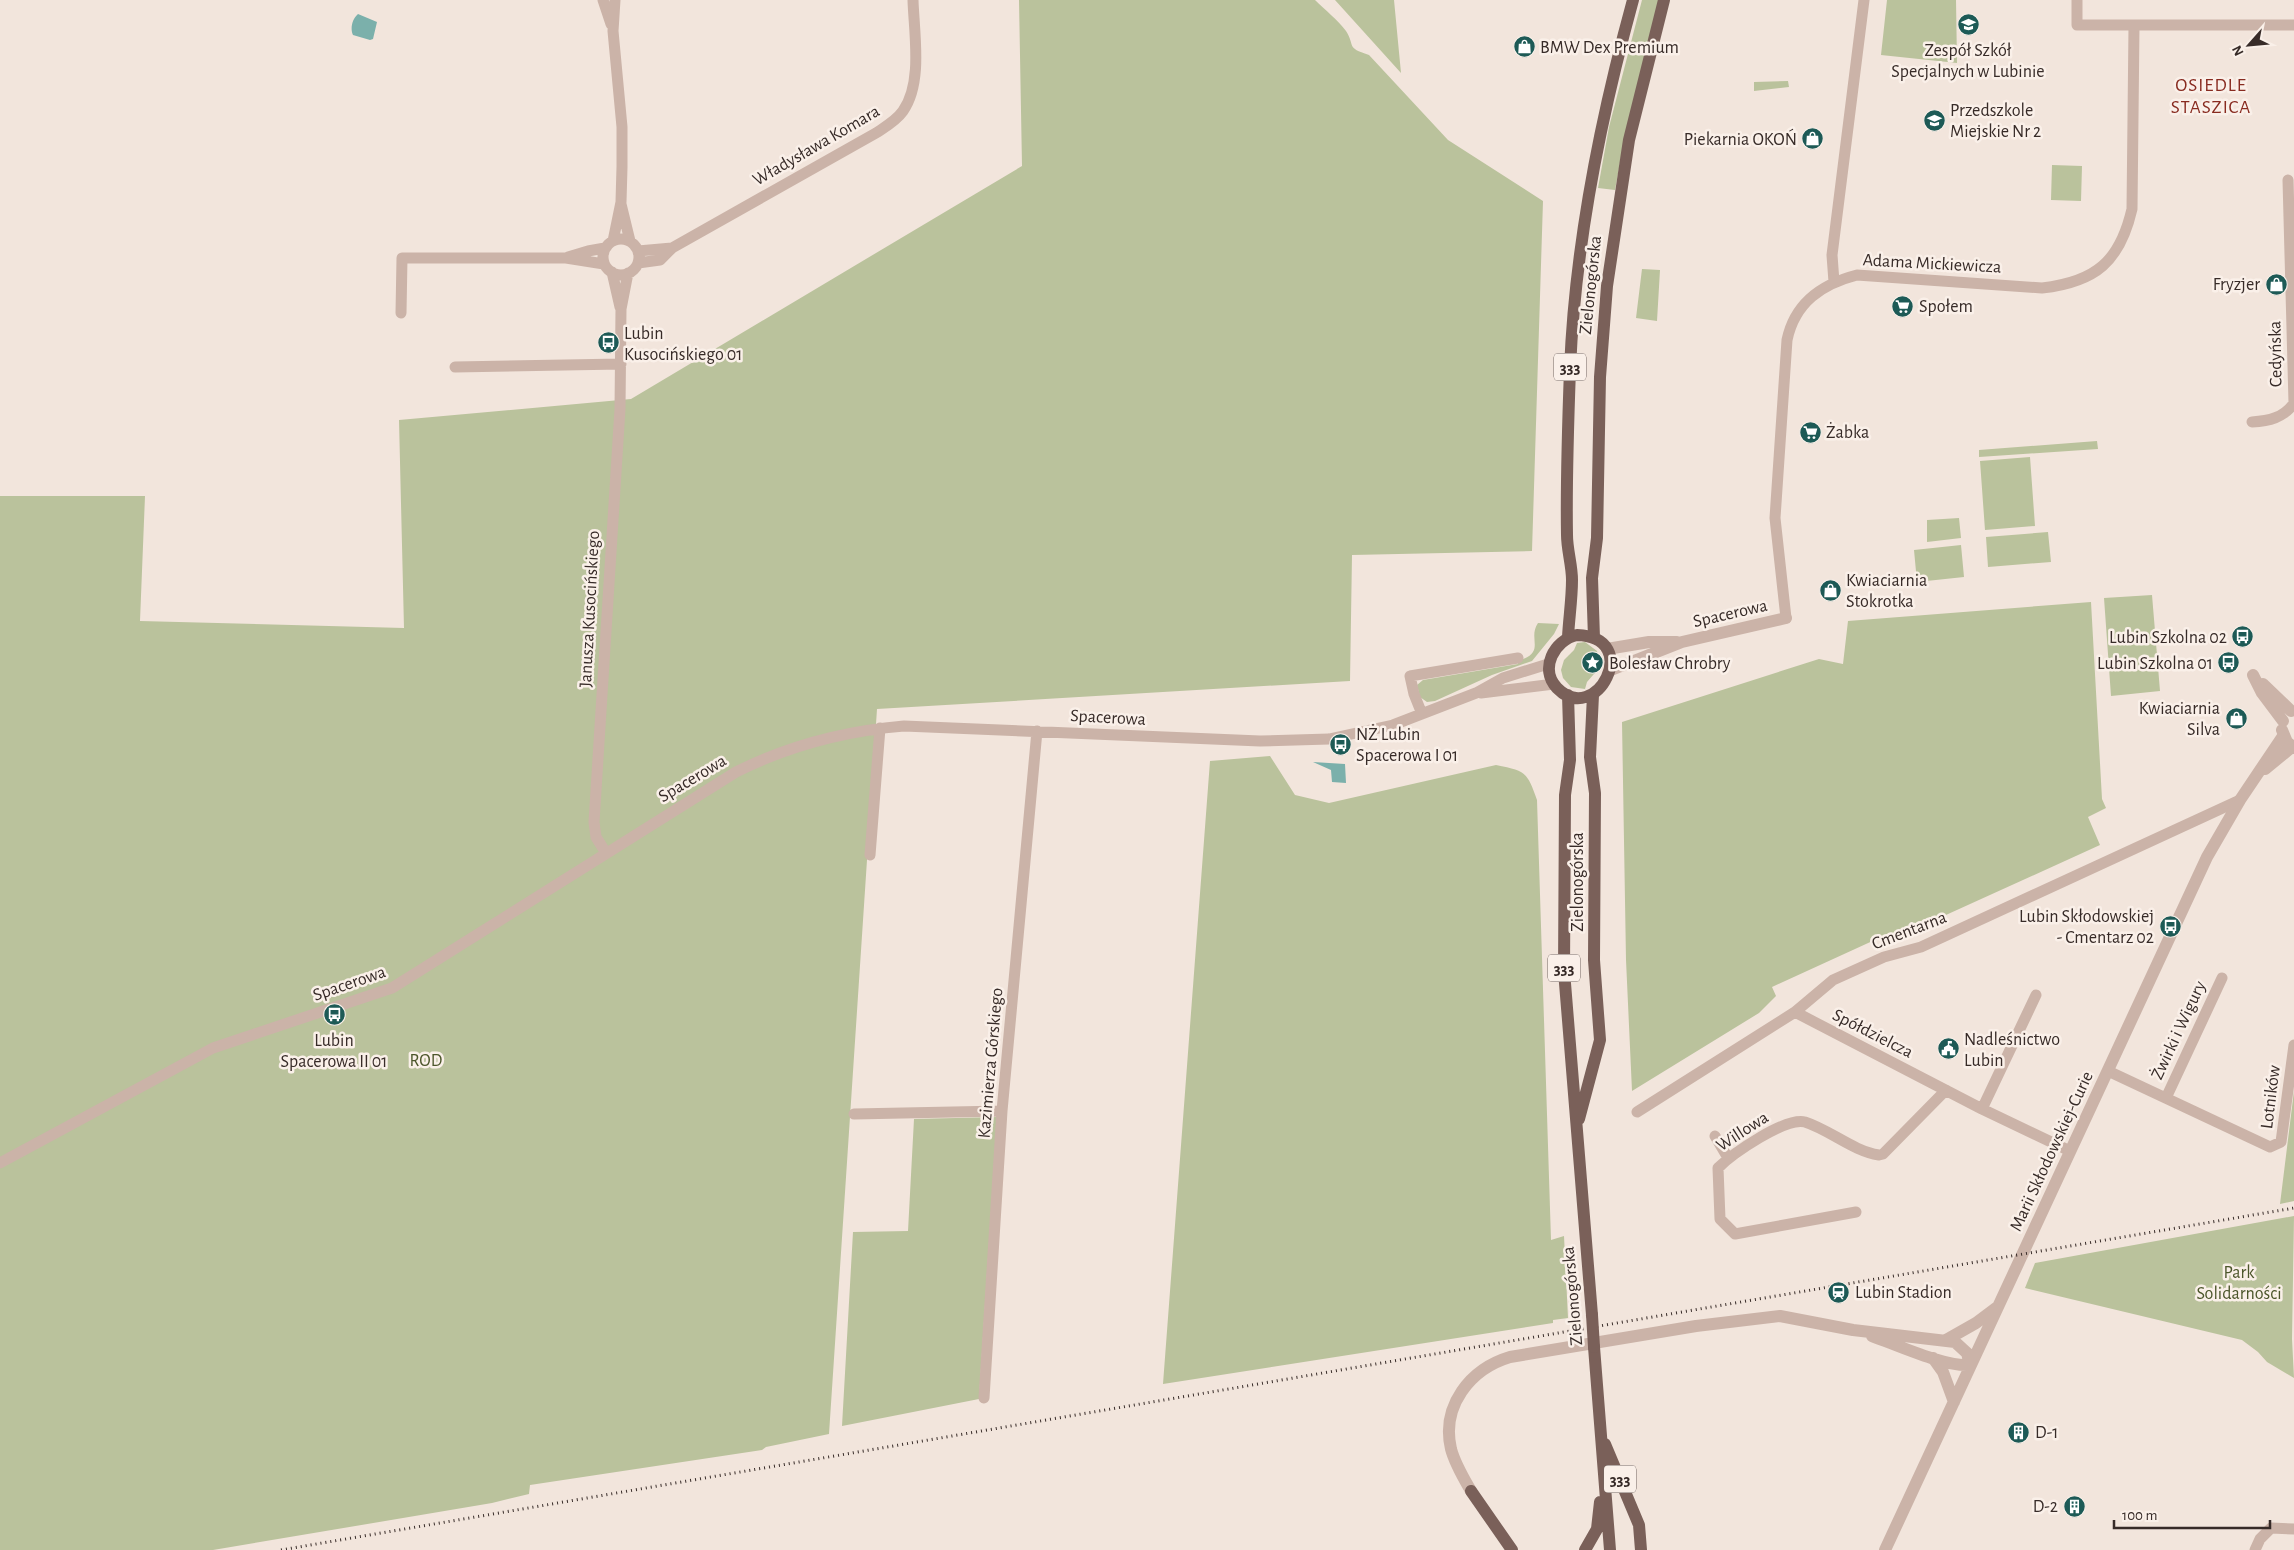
<svg xmlns="http://www.w3.org/2000/svg" width="2294" height="1550" viewBox="0 0 2294 1550" font-family="'Alegreya Sans',sans-serif">
<style>
.green{fill:#bac29c}
.water{fill:#7bb0ab}
.lines{fill:none;stroke-linecap:round;stroke-linejoin:round}
.minor{stroke:#cbb3a8;stroke-width:11}
.tertiary{stroke:#cbb3a8;stroke-width:12}
.primary{stroke:#7a6059;stroke-width:12}
.rail{stroke:#372b28;stroke-width:3;stroke-dasharray:1 4;stroke-linecap:butt}
.primary-bridge{stroke:#7a6059;stroke-width:12}
.labels{text-anchor:middle;stroke-width:5;stroke-linejoin:round;paint-order:stroke}
.shield{fill:#faf0e9;stroke:#726662;stroke-width:1}
.shield-label{font-size:16px;font-weight:bold;fill:#372b28}
.poi-label{font-size:18px;fill:#372b28;stroke:#faf0e9;text-anchor:start}
.street-label{font-size:18px;fill:#372b28;stroke:#faf0e9}
.park-label{font-size:18px;fill:#4c562b;stroke:#faf0e9}
.neighbourhood-label{font-size:19px;letter-spacing:1px;fill:#882b20;stroke:#faf0e9}
</style>
<rect width="100%" height="100%" fill="#f2e5dc"/>
<path class="green" d="M1019,0H1315C1325,10 1338,20 1346,31C1356,47 1345,47 1369,55L1448,140L1543,201L1532,551L1352,555L1350,681L877,709L829,1434L766,1447L762,1450L530,1485L529,1494L492,1503L213,1550H0V496H145L140,621L404,628L399,420L631,399L1022,166Z
M1335,0H1394L1401,73Z
M1642,0H1660L1626,130L1615,190L1598,188L1609,127Z
M1887,0H1956L1957,63L1881,55Z
M1788,81L1789,87L1754,91V82Z
M2052,165L2082,166L2081,201L2051,200Z
M1642,269L1660,270L1657,321L1636,318Z
M2097,441L2098,449L1979,457V450Z
M2030,457L2035,526L1985,530L1980,461Z
M1959,518L1961,538L1927,542V520Z
M2048,532L2051,562L1988,567L1986,537Z
M1961,545L1964,577L1917,582L1914,550Z
M2152,595L2160,691L2111,696L2104,598Z
M2091,602L2102,799L2106,808L2088,817L2100,845L1893,939L1890,933L1772,987L1776,996L1759,1013L1632,1091L1626,960L1622,722L1819,659L1843,664L1848,621Z
M1538,623L1559,624L1554,634L1532,661L1492,675L1435,701L1427,702L1420,697L1417,685L1423,680L1518,664V661C1547,652 1527,639 1538,623Z
M1585,642L1597,651L1600,667L1587,682L1585,689L1571,687L1563,678L1561,670L1564,660L1574,650L1577,643Z
M1270,756L1295,795L1329,803L1496,765C1525,771 1527,771 1537,800L1551,1240L1564,1236L1568,1318L1553,1320V1323L1163,1384L1210,761Z
M2294,1091V1201L2280,1204Z
M997,1117L979,1399L842,1426L853,1232L908,1231L914,1119Z
M2294,1216L2292,1339L2294,1378L2267,1362L2258,1352L2242,1340L2025,1288L2035,1263Z"/>
<path class="water" d="M358,14L377,22L373,39L370,40L353,35C350,29 352,19 358,14Z
M1313,762L1345,764L1346,783L1332,782L1331,770Z"/>
<g class="lines">
<path class="minor" d="M603,0L611,24
M2077,0V25H2294
M621,204L630,241
M603 257a18 18 0 1 1 36 0a18 18 0 1 1-36 0Z
M613,241L621,202L622,167V127L613,31L615,0
M638,251L672,248
M568,257L588,251L605,248
M638,263L660,260L672,248L876,133C885,127 896,121 903,111C923,83 914,33 913,0
M612,272L620,307
M1834,282L1832,255L1864,0
M401,313L402,258H566L604,264
M455,367L621,364
M2252,422C2268,421 2284,418 2294,403L2288,180
M1786,618L1775,518L1787,340C1795,302 1822,284 1857,275L2042,288C2096,282 2120,261 2132,209L2134,26
M1481,693L1554,684
M1422,714L1414,694L1410,676L1518,658
M606,853L596,837L594,822L620,409L621,309L628,273
M870,855L880,728
M1795,1012L1982,1109L2070,1151
M2108,1071L2270,1147L2281,1142L2294,1045
M2166,1098L2222,978
M1982,1109L2036,995
M1637,1112L1795,1012L1833,980L1884,957L1921,947L2240,800
M854,1114L1002,1111
M1715,1136L1728,1158
M0,1163L213,1048L392,988L736,772C790,745 844,731 904,726L1260,741L1329,739L1393,725L1476,693L1503,678L1548,664
M1856,1212L1735,1234L1720,1219L1718,1168C1732,1154 1785,1117 1805,1122C1830,1130 1853,1151 1879,1155L1883,1154L1946,1090
M984,1398L1002,1111L1037,731
M2255,1550L2260,1539L2271,1528L2294,1529"/>
<path class="tertiary" d="M1607,649L1649,642H1677
M1611,670L1682,642L1786,618
M2253,675L2262,693L2283,721
M2263,684L2291,711
M2282,730L2287,742L2294,748
M2265,769L2292,747
M1872,1336C1897,1345 1945,1367 1970,1365
M1946,1340L1976,1323L1996,1308
M1933,1358L1943,1372L1954,1402
M1471,1491C1463,1477 1455,1464 1451,1449C1441,1406 1470,1369 1510,1357L1696,1326L1780,1316L1853,1330L1955,1342L1967,1353L1970,1365
M1885,1550L2207,857L2240,800L2283,736"/>
<path class="primary" d="M1577,635C1644,637 1596,728 1557,688C1539,669 1554,640 1577,635Z
M1568,637C1569,618 1572,599 1572,580C1572,565 1567,550 1567,535C1566,480 1568,424 1570,369C1575,243 1600,120 1633,0
M1594,638L1592,578L1597,538L1600,377L1607,286L1629,140L1664,0
M1568,695L1570,760L1565,795L1564,971L1592,1315
M1579,1119L1600,1040L1594,960L1595,793L1590,757L1593,695
M1594,1347L1610,1550
M1605,1444L1639,1525L1641,1550
M1471,1491L1512,1550
M1585,1550L1597,1529L1600,1502"/>
<path class="rail" d="M281,1550L2294,1208"/>
<path class="primary-bridge" d="M1592,1315L1594,1347"/>
</g>
<defs>
<symbol id="school-disc" viewBox="-11 -11 22 22"><circle r="9.5" fill="#1d5a56" stroke="#faf0e9"/><path d="M0-5L7-2L0 1L-7-2ZM-4 1L0 2.5L4 1V4Q0 6-4 4Z" fill="#fff"/></symbol>
<symbol id="shop-disc" viewBox="-11 -11 22 22"><circle r="9.5" fill="#1d5a56" stroke="#faf0e9"/><path d="M-5-2.5h2.3a2.7 3.5 0 0 1 5.4 0H5L5.5 6h-11ZM-1.5-2.5h3a1.5 2.3 0 0 0-3 0Z" fill="#fff"/></symbol>
<symbol id="supermarket-disc" viewBox="-11 -11 22 22"><circle r="9.5" fill="#1d5a56" stroke="#faf0e9"/><path d="M-6-5.5h2.5l.6 2H6L4.5 2H-2.5L-4.4-4H-6ZM-1.5 3.2a1.3 1.3 0 1 0 .1 0ZM3 3.2a1.3 1.3 0 1 0 .1 0Z" fill="#fff"/></symbol>
<symbol id="bus-disc" viewBox="-11 -11 22 22"><circle r="9.5" fill="#1d5a56" stroke="#faf0e9"/><path d="M-5-6H5V4H4V6H2V4H-2V6H-4V4H-5ZM-3.5-4V0h7V-4ZM-3.5 1.2v1.5H-2V1.2ZM2 1.2v1.5H3.5V1.2Z" fill="#fff"/></symbol>
<symbol id="sight-disc" viewBox="-11 -11 22 22"><circle r="9.5" fill="#1d5a56" stroke="#faf0e9"/><path d="M0-6L1.8-2.2L6-1.7L2.9 1.2L3.7 5.4L0 3.3L-3.7 5.4L-2.9 1.2L-6-1.7L-1.8-2.2Z" fill="#fff"/></symbol>
<symbol id="civic-disc" viewBox="-11 -11 22 22"><circle r="9.5" fill="#1d5a56" stroke="#faf0e9"/><path d="M-.6-6.5H3V-4.5H.6V-3L4-1V1h2V6H-6V1h2V-1L-.6-3ZM-1.2 2.5V6h2.4V2.5Z" fill="#fff"/></symbol>
<symbol id="station-disc" viewBox="-11 -11 22 22"><circle r="9.5" fill="#1d5a56" stroke="#faf0e9"/><path d="M-3-6H3Q5-6 5-4V2Q5 4 3 4L4.5 6H3L1.5 4h-3L-3 6H-4.5L-3 4Q-5 4-5 2V-4Q-5-6-3-6ZM-3.5-4v3h7v-3ZM-3.5 1v1.5H-2V1ZM2 1v1.5H3.5V1Z" fill="#fff"/></symbol>
<symbol id="building-disc" viewBox="-11 -11 22 22"><circle r="9.5" fill="#1d5a56" stroke="#faf0e9"/><path d="M-4-6H4V6H1V3H-1V6H-4ZM-2.5-4.3h1.7v1.8h-1.7ZM.8-4.3h1.7v1.8H.8ZM-2.5-1h1.7V.8h-1.7ZM.8-1h1.7V.8H.8Z" fill="#fff"/></symbol>
</defs>
<g fill-rule="evenodd">
<use href="#school-disc" x="1956" y="12" width="25" height="25"/>
<use href="#shop-disc" x="1512" y="34" width="25" height="25"/>
<use href="#school-disc" x="1922" y="108" width="25" height="25"/>
<use href="#shop-disc" x="1800" y="126" width="25" height="25"/>
<use href="#shop-disc" x="2264" y="272" width="25" height="25"/>
<use href="#supermarket-disc" x="1890" y="294" width="25" height="25"/>
<use href="#bus-disc" x="596" y="330" width="25" height="25"/>
<use href="#supermarket-disc" x="1798" y="420" width="25" height="25"/>
<use href="#shop-disc" x="1818" y="578" width="25" height="25"/>
<use href="#bus-disc" x="2230" y="624" width="25" height="25"/>
<use href="#sight-disc" x="1580" y="650" width="25" height="25"/>
<use href="#bus-disc" x="2216" y="650" width="25" height="25"/>
<use href="#shop-disc" x="2224" y="706" width="25" height="25"/>
<use href="#bus-disc" x="1328" y="732" width="25" height="25"/>
<use href="#bus-disc" x="2158" y="914" width="25" height="25"/>
<use href="#bus-disc" x="322" y="1002" width="25" height="25"/>
<use href="#civic-disc" x="1936" y="1036" width="25" height="25"/>
<use href="#station-disc" x="1826" y="1280" width="25" height="25"/>
<use href="#building-disc" x="2006" y="1420" width="25" height="25"/>
<use href="#building-disc" x="2062" y="1494" width="25" height="25"/>
</g>
<g class="labels">
<g class="shield">
<rect x="1554" y="353.5" width="32" height="27" rx="4"/>
<rect x="1548" y="954.5" width="32" height="27" rx="4"/>
<rect x="1604" y="1465.5" width="32" height="27" rx="4"/>
</g>
<g class="shield-label">
<text x="1570" y="373">333</text>
<text x="1564" y="974">333</text>
<text x="1620" y="1485">333</text>
</g>
<g class="poi-label">
<text x="1540" y="53">BMW Dex Premium</text>
<text x="1968" y="56" text-anchor="middle">Zespół Szkół<tspan x="1968" dy="21">Specjalnych w Lubinie</tspan></text>
<text x="1950" y="116">Przedszkole<tspan x="1950" dy="21">Miejskie Nr 2</tspan></text>
<text x="1797" y="145" text-anchor="end">Piekarnia OKOŃ</text>
<text x="2260" y="290" text-anchor="end">Fryzjer</text>
<text x="1919" y="312">Społem</text>
<text x="624" y="339">Lubin<tspan x="624" dy="21">Kusocińskiego 01</tspan></text>
<text x="1826" y="438">Żabka</text>
<text x="1846" y="586">Kwiaciarnia<tspan x="1846" dy="21">Stokrotka</tspan></text>
<text x="2227" y="643" text-anchor="end">Lubin Szkolna 02</text>
<text x="1609" y="669">Bolesław Chrobry</text>
<text x="2213" y="669" text-anchor="end">Lubin Szkolna 01</text>
<text x="2220" y="714" text-anchor="end">Kwiaciarnia<tspan x="2220" dy="21">Silva</tspan></text>
<text x="1356" y="740">NŻ Lubin<tspan x="1356" dy="21">Spacerowa I 01</tspan></text>
<text x="2154" y="922" text-anchor="end">Lubin Skłodowskiej<tspan x="2154" dy="21">- Cmentarz 02</tspan></text>
<text x="1964" y="1045">Nadleśnictwo<tspan x="1964" dy="21">Lubin</tspan></text>
<text x="334" y="1046" text-anchor="middle">Lubin<tspan x="334" dy="21">Spacerowa II 01</tspan></text>
<text x="1855" y="1298">Lubin Stadion</text>
<text x="2035" y="1438">D-1</text>
<text x="2058" y="1512" text-anchor="end">D-2</text>
</g>
<g class="street-label">
<text transform="translate(816 145) rotate(-30)" y="6">Władysława Komara</text>
<text transform="translate(1932 263) rotate(3)" y="6">Adama Mickiewicza</text>
<text transform="translate(1590 285) rotate(-84)" y="6">Zielonogórska</text>
<text transform="translate(2275 354) rotate(-91)" y="6">Cedyńska</text>
<text transform="translate(589 609) rotate(-87)" y="6">Janusza Kusocińskiego</text>
<text transform="translate(1730 613) rotate(-13)" y="6">Spacerowa</text>
<text transform="translate(1108 717) rotate(3)" y="6">Spacerowa</text>
<text transform="translate(692 778) rotate(-31)" y="6">Spacerowa</text>
<text transform="translate(1577 882) rotate(-90)" y="6">Zielonogórska</text>
<text transform="translate(1909 930) rotate(-21)" y="6">Cmentarna</text>
<text transform="translate(349 983) rotate(-19)" y="6">Spacerowa</text>
<text transform="translate(2178 1030) rotate(-65)" y="6">Żwirki i Wigury</text>
<text transform="translate(1873 1033) rotate(27)" y="6">Spółdzielcza</text>
<text transform="translate(990 1063) rotate(-85)" y="6">Kazimierza Górskiego</text>
<text transform="translate(2270 1097) rotate(-83)" y="6">Lotników</text>
<text transform="translate(1742 1131) rotate(-33)" y="6">Willowa</text>
<text transform="translate(2051 1151) rotate(-65)" y="6">Marii Skłodowskiej-Curie</text>
<text transform="translate(1572 1296) rotate(-95)" y="6">Zielonogórska</text>
</g>
<g class="park-label">
<text x="426" y="1066">ROD</text>
<text x="2239" y="1278">Park<tspan x="2239" dy="21">Solidarności</tspan></text>
</g>
<g class="neighbourhood-label">
<text x="2211" y="91">OSIEDLE<tspan x="2211" dy="22">STASZICA</tspan></text>
</g>
</g>
<g transform="translate(2249 45) rotate(243)" stroke="#faf0e9" stroke-width="4" paint-order="stroke">
<path d="M0-4L9 19L0 12L-9 19Z" fill="#372b28"/>
<text y="-8" font-size="14" font-weight="bold" text-anchor="middle" fill="#372b28">N</text>
</g>
<path d="M2114 1520v8h156v-8" fill="none" stroke="#372b28" stroke-width="2.5"/>
<text x="2122" y="1520" font-size="15" fill="#372b28" stroke="#faf0e9" stroke-width="4" paint-order="stroke">100 m</text>
</svg>
